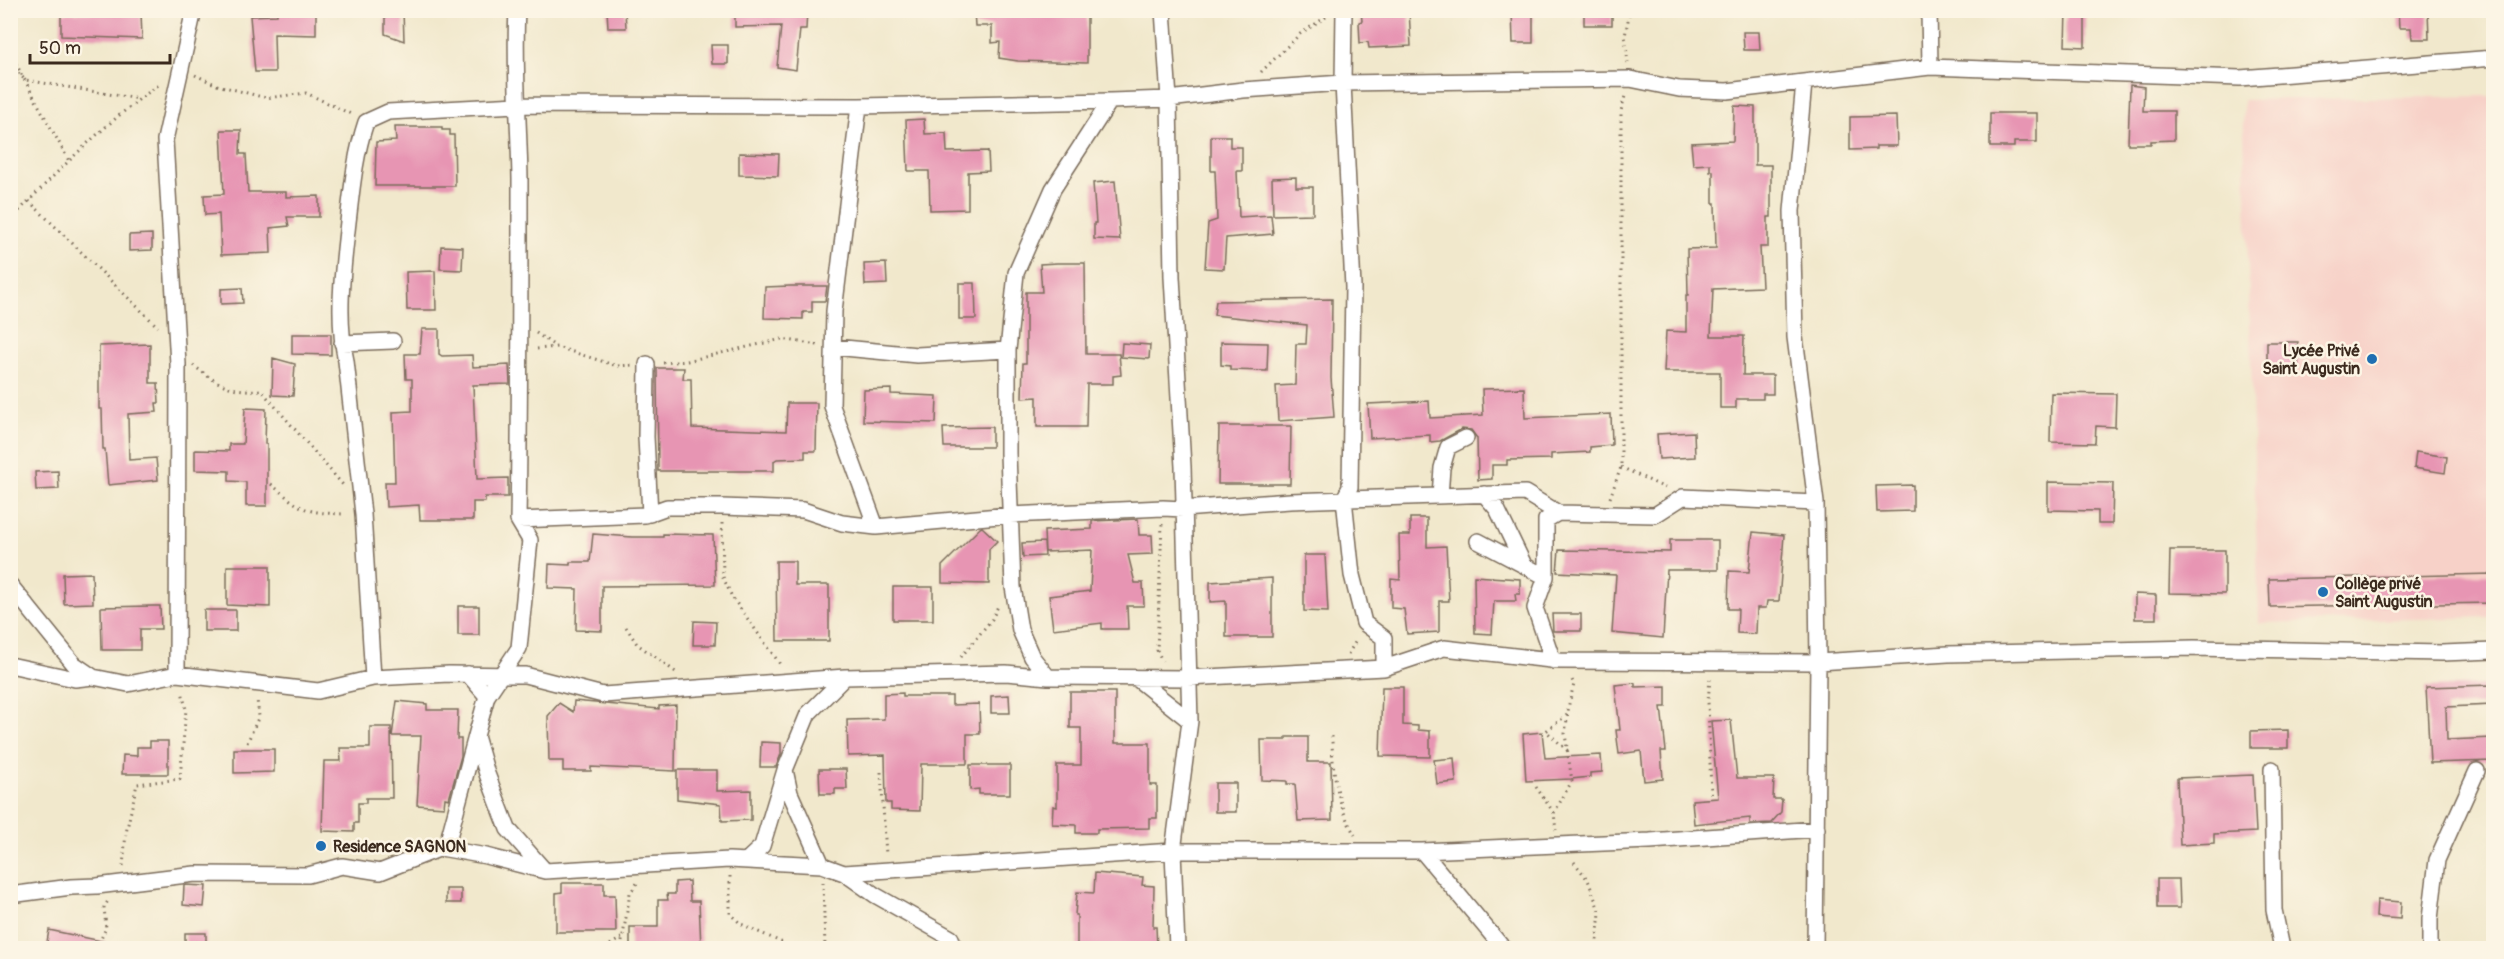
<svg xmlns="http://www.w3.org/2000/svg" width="2504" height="959" viewBox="0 0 2504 959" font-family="Pangolin,sans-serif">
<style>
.built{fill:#f7d1c8}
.building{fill:#e795b3}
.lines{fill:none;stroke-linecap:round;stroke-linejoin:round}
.street-casing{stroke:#7b6c5b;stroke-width:18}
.path{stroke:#7b6c5b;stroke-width:3;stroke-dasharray:1.5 4.5;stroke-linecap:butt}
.street{stroke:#fff;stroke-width:15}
.poi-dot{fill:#1f6fb2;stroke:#fcf5e5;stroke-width:2}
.labels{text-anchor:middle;stroke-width:5;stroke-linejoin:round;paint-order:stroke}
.poi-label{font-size:16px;font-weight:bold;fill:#3b2a1e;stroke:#fcf5e5;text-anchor:start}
</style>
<rect width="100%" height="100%" fill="#fcf5e5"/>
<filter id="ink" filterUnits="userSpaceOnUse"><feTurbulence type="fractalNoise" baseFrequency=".0167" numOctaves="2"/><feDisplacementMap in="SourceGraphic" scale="12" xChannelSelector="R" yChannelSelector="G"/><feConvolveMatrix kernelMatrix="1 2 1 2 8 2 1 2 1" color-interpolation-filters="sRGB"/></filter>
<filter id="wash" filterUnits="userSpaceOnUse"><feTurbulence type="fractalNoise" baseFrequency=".008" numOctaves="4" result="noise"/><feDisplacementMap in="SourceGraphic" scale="24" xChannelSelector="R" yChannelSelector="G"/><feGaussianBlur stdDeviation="1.35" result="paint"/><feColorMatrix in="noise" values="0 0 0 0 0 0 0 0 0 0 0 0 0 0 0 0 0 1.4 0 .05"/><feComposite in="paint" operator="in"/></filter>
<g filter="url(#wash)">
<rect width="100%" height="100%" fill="#f1e8cc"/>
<path class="built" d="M2493,96V617L2259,623L2243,100Z"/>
<g id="blocks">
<path class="building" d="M385,10H403L404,41L385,34Z
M607,10H625L626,28H608Z
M735,10H807L806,29H800L796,70L777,67L781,26L735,27Z
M974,10H1087V63L1018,61L999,58L1000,42L992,43V26H975Z
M1361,10H1409L1411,46L1369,48L1368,42L1360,43L1359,22L1362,21Z
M1512,10H1533V43H1513Z
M1584,10H1612V25H1584Z
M2066,10H2085V47L2065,46Z
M2398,10H2428L2429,39H2412L2411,28H2399Z
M115,12H141L142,39L61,36V13Z
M277,12L316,13V35L274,34L275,72H255L250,16L277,15Z
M1743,32H1759L1760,50H1744Z
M711,45H728V64H712Z
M2130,85L2144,87L2143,111H2174V140L2151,141V144H2128Z
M1734,106L1755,107V165H1771V217H1768V247H1760L1762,287L1713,289L1711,336H1744L1743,375H1773V394H1763V399H1736V408H1720V372H1664L1666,331L1686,332V295H1688L1687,249L1716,248L1715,203H1713V171H1710V164L1693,165L1691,143L1733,141Z
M1990,113H2037V142H2014V147H1990Z
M1896,116L1897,146H1876V149L1850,150V117Z
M924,119L925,134L946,133L947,152L988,151L989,171L968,172V209L930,210L929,171H908L906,120Z
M395,127H442V130H450V135H454L455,186H375L376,142L396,141Z
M221,130H241L240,154H246L248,192H286V197L319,196V217H287L289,226L270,228L271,253L221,255L219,214L205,215L204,195L224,194Z
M1211,136H1230V147H1242V171H1237L1239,217L1271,215L1273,234L1226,238L1224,269L1205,268L1208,223L1217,220L1215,171H1211Z
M739,153L779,154L778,176L739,175Z
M1296,177V187H1313V214L1273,215L1272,178Z
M1115,181L1120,240L1094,239V223H1096L1093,183Z
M152,234V250L129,251V235Z
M441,246L463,247L462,270L440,269Z
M886,263L887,284L865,285L864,264Z
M1057,263H1085L1086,354H1119L1121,375L1113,376V384H1087L1086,427H1037V397L1022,398L1023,363H1026V292H1042L1040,264Z
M435,271L436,310H407L406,272Z
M959,283H975L976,319H959Z
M790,286H827L825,301H812V312H803V319L764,318L765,287Z
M242,288L243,303L221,304V289Z
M1332,299L1331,378L1334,417L1278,421L1276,386L1295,385L1296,344H1306L1307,325L1214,315L1216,301Z
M422,329H439V354L442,356L472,355L473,367L509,365L510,384L473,385L477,479L508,478V497H485V502H473V520H420L419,505L386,507L385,482H395L393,412L412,411V379H406L405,354H420Z
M292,334H331V355L292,354Z
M1221,342L1268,343L1267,371L1230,370V366L1221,365Z
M2267,342H2298V367L2267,368Z
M1122,343L1150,345L1149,359L1121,357Z
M150,344V383H158L159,403H156L157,412L128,414L129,460L156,458L158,480L108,485L105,449H103L102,409H99V346Z
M273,358L295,364L293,396L272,395Z
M657,368H684L683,379H691L692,428L786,431L787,403H817L816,451H805V458L777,459L774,461V471H658Z
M1524,388L1525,418L1611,414L1612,445L1590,447V452L1551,454V459L1507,460V465H1492V479L1478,480L1477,438L1471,430L1462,429L1440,441L1430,442V435L1370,438L1368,404L1429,401L1430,418L1483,415L1482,389Z
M891,389V394L937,396L936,423L863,421L864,390Z
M2051,393L2116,394L2115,427L2096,426L2095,443L2050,442Z
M245,408L266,409L265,444H267V506H246V482L229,481V471L195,470V450L229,451V444H243Z
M1219,426H1291L1290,484H1218Z
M992,427V447H944L943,428Z
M1694,432L1695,457L1659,459L1657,434Z
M2416,452L2447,457L2445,473L2414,468Z
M58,471L59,489L36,490L35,472Z
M2048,482L2113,483L2112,524H2098V511L2048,510Z
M1913,485V511L1877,512L1876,486Z
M1410,518H1427V547L1446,546L1449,601H1439V632L1407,634L1404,609L1391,608V579L1400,580L1399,535H1410Z
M1138,519L1139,535H1152L1153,554L1128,555L1135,583H1143L1144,606H1127L1128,629H1102V623L1053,629L1049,596L1090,591L1092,550L1045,552L1044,531L1092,529V521Z
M982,527L997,541L989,549V584L942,583V566L980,528Z
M1753,532L1784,535L1779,601H1767L1766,608H1757L1756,634L1737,633L1738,609H1728L1729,571L1749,572Z
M593,534L632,537H663V534L713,535L715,585L602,586V631L576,630L577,589L548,588L549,564L570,565V562H590Z
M1670,540H1718V570H1667L1663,638L1612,633L1616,575L1557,572L1559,550L1670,552Z
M1044,542L1045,556L1023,557L1022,543Z
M2170,550H2225V594L2169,593Z
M1304,555H1325L1328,612L1304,611Z
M776,561H795V585H829V641H777Z
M227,566H270V607L227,605Z
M92,573L93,603L64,604L63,574Z
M2493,574V603L2270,607L2269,579Z
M1474,576L1520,579V594H1515L1516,601H1494L1492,634L1475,633Z
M1272,578V637H1226V601L1210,602V582Z
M893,587H933V620H893Z
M2135,594L2156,595V619H2135Z
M153,606H160L161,629H140V650H102L101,607Z
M458,606H479V635H458Z
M204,610H236V631H204Z
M1552,614H1581V631H1553Z
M694,621L716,622L715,645H693Z
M1635,683V687L1666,686V707H1661L1666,751H1661L1663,779L1644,781L1641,751L1619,754L1616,730H1620L1615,685Z
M2493,685V705L2446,707L2447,740L2493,738V761L2430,763L2426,687Z
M1382,687H1403V725L1418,726V730L1430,731V757L1380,756Z
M1070,692H1115V743H1150V785H1157V818H1149V828L1097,829V833H1076V825L1052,824L1053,806L1057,807V765H1081V728H1070Z
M903,693V696H952V705L979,704L980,734H967V764H921L920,811L891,810V803H886L885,755L848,756L847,720L884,719V694Z
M1009,695L1010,713H991V696Z
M397,701L427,704V710H458L457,739H461V756L449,799L445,798L444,807L417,805L421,736H392Z
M574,701L659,709V706L676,705L675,771L591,767V771H563V761H549L548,716L559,703L573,712Z
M1731,720L1737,778H1774L1773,799H1782L1781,812L1771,823L1750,824V818L1694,824L1692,800L1718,798L1711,721Z
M370,727H391L392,798H366V803H358V823H354V832L322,831L324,761H341L340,748H370Z
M2288,730V748H2251V731Z
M1542,732L1545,758L1601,755L1602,772L1590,773V777L1571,779L1526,781L1523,734Z
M1286,737H1308V762H1331L1332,820L1298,821L1295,784H1287V781L1262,780L1261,740H1286Z
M150,741H168V774H122L123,755L137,756V747H150Z
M761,742L781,743V754L776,767H760Z
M234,749H274V772L234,773Z
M1454,758L1456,782L1437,784L1434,760Z
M970,765H1010V794H979V789L970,790Z
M819,769H846L847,789H835V794H820Z
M677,770H717V791L751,790V820L722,821L721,804L677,799Z
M2253,775L2256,832L2214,834V843L2180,845L2177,778Z
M1215,783H1236V812H1215Z
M1095,873L1143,877L1142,885L1154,886L1153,927H1156L1157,948H1077V915H1075L1077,892L1094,893Z
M2157,879H2179L2180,908H2157Z
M689,881L690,901H699L701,948H630V927H658V900H668L667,894H675V882Z
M562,883H604V895H615L616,932H556V893L562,892Z
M184,885L206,886L204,907L183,905Z
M446,889H461V903H446Z
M2377,900L2401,902L2400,919L2376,917Z
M49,930L106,942L105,948H46Z
M185,933H206V948H185Z"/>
</g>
</g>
<g filter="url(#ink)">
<use href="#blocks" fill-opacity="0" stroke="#7b6c5b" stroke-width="1.5"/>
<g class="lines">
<defs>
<path id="street" d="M1163,10L1169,99L1172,277L1183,467L1190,721L1173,851L1177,948
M1344,10L1343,83L1353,287L1350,487L1344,499L1352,575L1364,623L1384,638V668
M1929,10L1930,67
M1804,83L1792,211L1795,337L1816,503L1818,662L1815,948
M859,106L834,311L832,406L876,527
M342,343L393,341
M834,347L917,355L1008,350
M647,364L646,437L650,514
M1484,494L1497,509L1524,565
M1440,496L1442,468L1448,447L1466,438
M518,520L645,515L667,507H722L803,510L842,523L876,527L1010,515L1163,508L1183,509L1290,501L1525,493L1558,513L1655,515L1683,497L1816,503
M1478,541L1546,577
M10,585L74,664L93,677L128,684L177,674L318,691L373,678L449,674L525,675L603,695L845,677L1006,673L1048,677L1188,678L1384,668L1444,648L1560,661L1818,662L1948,654L2194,648L2442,653L2494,651
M1553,661L1535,608L1546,577V520L1558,513
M10,665L75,679L93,677
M177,674L178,364L165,140L194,10
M468,674L487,696L476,736L487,774L508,829L545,871L729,860L822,865L844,873L1173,851H1422L1650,841L1817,829
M1048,677L1032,657L1020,630L1013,587L1008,453V350L1016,273L1053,189L1110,101
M373,678L363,514L346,361C336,316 343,268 348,222C352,188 355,155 366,122L388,112L519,105L859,106L1110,101L1169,99L1243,90L1343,83L1630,79L1679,89L1727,91L1930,67L2240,78L2494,58
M1136,678L1190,721
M487,696L519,648L530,540L518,520C520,406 520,293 520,179C519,123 514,66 517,10
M2272,769L2274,910L2282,948
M785,770L808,714L845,677
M446,848L476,736
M1422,851L1503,948
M746,861L762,846L785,770L790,793L822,865
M844,873L875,895L951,938L954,948
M10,895L71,887L97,886L195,874L308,875L342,866L380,872L441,848L486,856L545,871
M2430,948V919L2437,860L2477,771"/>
</defs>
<use href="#street" class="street-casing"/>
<path class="path" d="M10,53L69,161
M1628,63L1625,36L1630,10
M10,64L25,80L139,99
M1261,72L1300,34L1326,17
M195,75L217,85L266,98L306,93L353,115
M29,201L158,327
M10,226L14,216C60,169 106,122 160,84
M536,333L555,346
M537,349L557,347L617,366L632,365
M663,363L687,361L782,339L818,345
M193,365C217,384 231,392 261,390L343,485
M1621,467L1665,488
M271,484C302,510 304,513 346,514
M1610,498L1621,467V111L1625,96
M722,523L723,577L732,597L780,664
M1162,524L1157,650L1162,661
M626,627L637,644L677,673
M1348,654L1357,639
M961,657L992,619L999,604
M1710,679L1708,701L1711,794
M1567,715L1546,731L1568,751
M1332,736C1332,769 1337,806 1355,835
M247,743L259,716L257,700
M881,772L886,855
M1536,787L1554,813L1556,830
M1554,813L1572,781L1565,734L1569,704L1574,684L1571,678
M1574,862L1588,880L1600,913L1596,948
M123,866L126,833L137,784L180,779L186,709L182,691
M730,876V914L741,924L794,948
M823,882L825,948
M104,948L100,941L106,928L104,907L108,901
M605,948L623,937
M621,948L630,893L638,882"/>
<use href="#street" class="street"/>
</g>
</g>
<g class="poi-dot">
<circle cx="2372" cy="359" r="6"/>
<circle cx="2323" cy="592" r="6"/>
<circle cx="321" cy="846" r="6"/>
</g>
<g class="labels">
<g class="poi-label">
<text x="2360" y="356" text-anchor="end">Lycée Privé<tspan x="2360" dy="18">Saint Augustin</tspan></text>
<text x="2335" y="589">Collège privé<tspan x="2335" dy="18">Saint Augustin</tspan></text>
<text x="333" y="852">Residence SAGNON</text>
</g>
</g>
<rect width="2504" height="959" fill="none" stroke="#fcf5e5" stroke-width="36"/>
<path d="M30 54v9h140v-9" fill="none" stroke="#3b2a1e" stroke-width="3"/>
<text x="39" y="54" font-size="18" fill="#3b2a1e" stroke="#fcf5e5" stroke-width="4.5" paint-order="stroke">50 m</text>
</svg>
